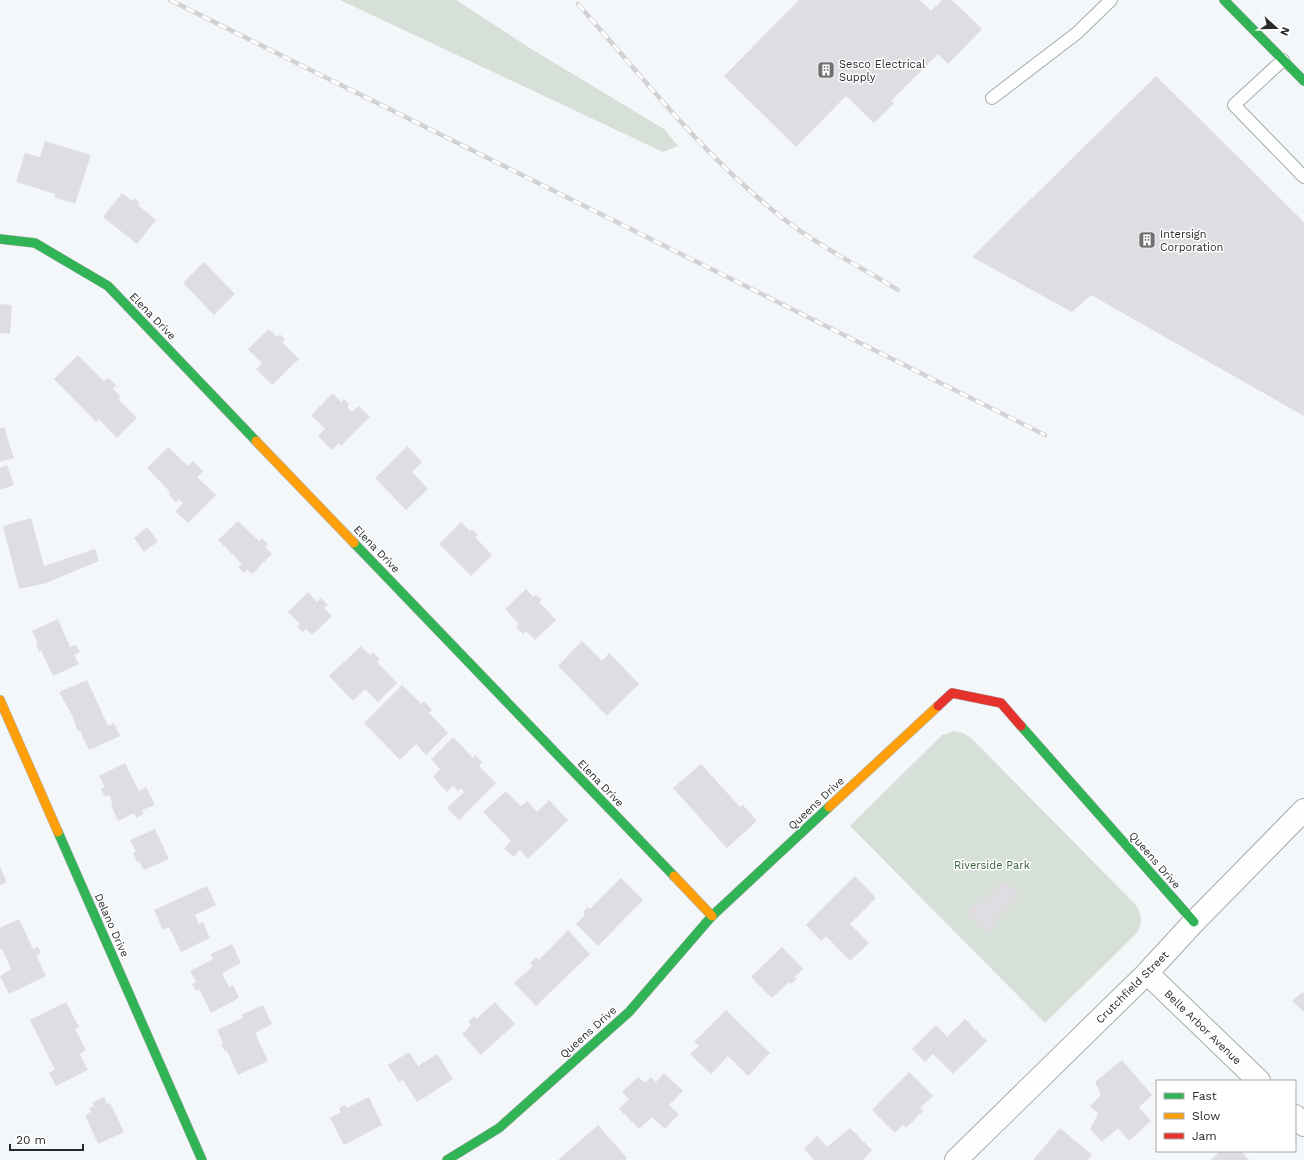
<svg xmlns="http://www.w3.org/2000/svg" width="1304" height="1160" viewBox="0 0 1304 1160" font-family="'Work Sans',sans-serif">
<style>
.green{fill:#d6e0d9}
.building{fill:#dfdce2}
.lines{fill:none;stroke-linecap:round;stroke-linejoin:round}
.lane-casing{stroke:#a8aaac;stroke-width:14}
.street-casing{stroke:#a8aaac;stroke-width:24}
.fast-casing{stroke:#a8aaac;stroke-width:10}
.slow-casing{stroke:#a8aaac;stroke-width:10}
.jam-casing{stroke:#a8aaac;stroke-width:10}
.lane{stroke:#fdfefe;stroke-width:12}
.street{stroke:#fdfefe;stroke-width:22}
.fast{stroke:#30b455;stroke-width:9}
.slow{stroke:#ff9f0a;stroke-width:9}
.jam{stroke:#e5322d;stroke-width:9}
.rail-casing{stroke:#d2d2d4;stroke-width:4.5}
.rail{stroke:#fff;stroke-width:3;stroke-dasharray:9;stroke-linecap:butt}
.labels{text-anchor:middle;stroke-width:3;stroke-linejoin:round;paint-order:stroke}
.poi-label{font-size:11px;fill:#27292b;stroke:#fff;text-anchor:start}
.street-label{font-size:11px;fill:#27292b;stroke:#fff}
.park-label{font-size:11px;fill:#38603b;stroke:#fff}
</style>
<rect width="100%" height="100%" fill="#f4f7fa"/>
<path class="green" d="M340,0H456L533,50L664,129L678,146L663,152Z
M954,731L963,733L971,738L1135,904C1142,913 1143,923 1137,933L1045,1023L850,826L942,735Z"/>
<path class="building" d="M799,0H920L931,11L942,0H952L982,29L948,64L938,54L891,101L894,103L874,123L846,96L796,147L724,76Z
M1156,76L1304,222V416L1091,295L1072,312L972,257Z
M45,141L91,155L75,204L54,197L55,194L16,182L25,153L40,157Z
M122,193L132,201L134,198L140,203L138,205L156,220L137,244L103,217Z
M204,262L235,294L214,315L183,283Z
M0,304L12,305L10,334L0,333Z
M269,329L277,337L280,334L285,340L282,342L299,359L272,385L256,369L262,363L248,349Z
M78,355L104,381L108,378L116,385L113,389L121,397L118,399L137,418L117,438L99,419L96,422L54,379Z
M333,393L341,402L344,399L349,404L347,407L352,412L359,406L370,417L341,446L339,443L332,450L318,436L325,429L311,415Z
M4,427L14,458L0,462V428Z
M407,446L422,462L412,472L428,489L406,510L375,478Z
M168,447L188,466L193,461L203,471L197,477L216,495L188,523L175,511L183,503L179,499L176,502L168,494L170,492L147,468Z
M7,465L14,485L0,490V468Z
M31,518L44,566L95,549L99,561L46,583L19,589L3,526Z
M238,521L259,541L262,538L268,544L265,547L272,554L252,574L247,570L244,573L238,567L242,564L218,540Z
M461,522L470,531L472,529L478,535L475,537L492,555L471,576L439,544Z
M147,527L158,541L144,552L134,538Z
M526,589L533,597L536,595L542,600L539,602L556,620L535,640L526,631L523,634L516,627L519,624L505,609Z
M308,592L317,602L321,598L328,605L324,608L332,616L312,635L306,629L303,632L297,626L300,624L288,612Z
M58,619L70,647L76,645L80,652L74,655L79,664L53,676L41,650L39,652L36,643L37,642L32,631Z
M582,641L602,661L609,653L639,684L607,716L558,666Z
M361,646L370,655L373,652L380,659L377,662L397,683L378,702L365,689L353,701L329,676Z
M87,680L108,726L114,723L120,736L89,750L80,731L77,730L73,717L59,692Z
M402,685L421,704L424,701L432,710L429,713L448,733L426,755L416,744L400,760L364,723Z
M453,737L473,758L475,755L482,762L479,766L496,783L459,820L447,808L464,792L461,788L458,791L453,786L447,792L433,777L440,769L431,759Z
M125,763L139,791L146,787L155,805L142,810L144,814L136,818L134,813L118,821L111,805L113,804L109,795L105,797L101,789L105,787L99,776Z
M701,764L740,807L743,805L757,821L727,848L673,788Z
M506,791L521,806L527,801L537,812L549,800L568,820L528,859L520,850L513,857L504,848L511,841L483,812Z
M155,829L169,859L144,870L139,861L137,862L133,853L136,852L130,840Z
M0,867L7,882L0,885Z
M855,876L876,898L850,924L869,943L850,961L826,936L821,941L806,925Z
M621,878L643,900L598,946L576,924L585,915L583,912L588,907L590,909Z
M1005,881L1019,896L995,920L998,922L987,932L967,912L978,901L981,904Z
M207,886L216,905L195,915L199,924L203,922L210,938L181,952L169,927L163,930L154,910Z
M19,919L33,949L38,947L41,953L36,955L46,976L9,994L0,976L11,969L2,949L0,950V928Z
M568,930L590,954L536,1006L514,983L533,966L530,963L536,957L539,960Z
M232,944L241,963L222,973L229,987L233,985L239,998L211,1013L199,989L196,991L192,984L196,982L190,971L213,959L211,954Z
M782,947L803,969L794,977L797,979L791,984L789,982L772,998L751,977Z
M1302,992L1304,994V1012L1292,1001Z
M66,1002L79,1027L75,1029L86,1050L80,1054L88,1070L56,1086L49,1073L55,1070L30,1020Z
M495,1002L515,1024L481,1055L462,1034L471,1025L468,1022L474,1016L476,1019Z
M263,1005L272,1024L255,1033L268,1061L238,1075L227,1051L225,1052L221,1044L223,1043L217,1030L243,1018L241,1015Z
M726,1010L770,1053L748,1076L728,1056L711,1074L690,1054L699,1046L694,1042Z
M965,1019L987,1041L953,1074L933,1054L925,1062L912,1049L936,1025L947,1037Z
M409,1052L418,1066L437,1054L453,1079L417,1102L403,1080L399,1082L388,1065Z
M1122,1060L1152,1095L1139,1107L1151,1121L1129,1141L1118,1128L1102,1142L1090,1129L1098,1114L1090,1106L1101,1095L1095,1082Z
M909,1072L933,1096L920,1108L923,1111L906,1128L903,1124L895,1133L872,1110Z
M664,1073L683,1091L669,1105L679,1114L665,1129L652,1117L639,1129L619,1109L629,1099L622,1092L638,1077L645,1083L651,1077L656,1082Z
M104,1097L107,1104L110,1103L124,1132L98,1144L85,1115L91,1112L89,1108L94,1106L92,1103Z
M369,1097L382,1125L344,1145L330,1118L341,1112L339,1108L345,1105L347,1108Z
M598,1125L627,1158L625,1160H558Z
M850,1128L872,1150L863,1160H814L804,1149L817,1136L827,1147Z
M1060,1128L1092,1155L1088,1160H1033Z
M1220,1151H1241L1249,1160H1211Z"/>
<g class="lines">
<defs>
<path id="lane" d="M1283,60L1234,105L1304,177
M992,98L1077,33L1111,0"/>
<path id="street" d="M1147,973L1259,1081
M1295,1116L1304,1125
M956,1160L1147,973L1194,922L1304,810"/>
<path id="fast" d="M1224,0L1304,81
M0,239L35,243L108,286L256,441
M354,543L674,876
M1021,726L1194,922
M58,832L202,1160
M447,1160L499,1128L629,1012L712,916L829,807"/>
<path id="slow" d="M256,441L354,543
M0,700L58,832
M829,807L938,706
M674,876L712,916"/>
<path id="jam" d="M938,706L952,693L1001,703L1021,726"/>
</defs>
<use href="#lane" class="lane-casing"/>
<use href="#street" class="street-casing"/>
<use href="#fast" class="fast-casing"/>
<use href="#slow" class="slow-casing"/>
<use href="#jam" class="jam-casing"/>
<use href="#lane" class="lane"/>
<use href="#street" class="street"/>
<use href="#fast" class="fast"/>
<use href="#slow" class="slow"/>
<use href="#jam" class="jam"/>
<defs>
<path id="rail" d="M170,0L1045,435
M578,4C644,79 706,159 785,220C820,247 861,267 898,290"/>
</defs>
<use href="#rail" class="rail-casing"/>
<use href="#rail" class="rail"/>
</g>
<defs>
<symbol id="building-square" viewBox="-11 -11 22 22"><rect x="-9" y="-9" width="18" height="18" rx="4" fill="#6f7173" stroke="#fff"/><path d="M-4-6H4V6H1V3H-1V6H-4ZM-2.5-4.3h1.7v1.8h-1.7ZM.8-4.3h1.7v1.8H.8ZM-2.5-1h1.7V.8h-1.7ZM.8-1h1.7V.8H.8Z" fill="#fff"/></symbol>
</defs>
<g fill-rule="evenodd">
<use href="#building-square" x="816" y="60" width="20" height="20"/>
<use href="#building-square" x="1137" y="230" width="20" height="20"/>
</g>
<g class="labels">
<g class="poi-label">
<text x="839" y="68">Sesco Electrical<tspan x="839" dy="13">Supply</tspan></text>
<text x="1160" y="238">Intersign<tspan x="1160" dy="13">Corporation</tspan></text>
</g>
<g class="street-label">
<text transform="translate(153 316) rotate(46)" y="4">Elena Drive</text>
<text transform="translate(377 549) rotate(46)" y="4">Elena Drive</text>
<text transform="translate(601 783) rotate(46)" y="4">Elena Drive</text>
<text transform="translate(816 803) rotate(-43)" y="4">Queens Drive</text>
<text transform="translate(1155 860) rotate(49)" y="4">Queens Drive</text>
<text transform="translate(112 925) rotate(66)" y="4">Delano Drive</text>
<text transform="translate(1132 987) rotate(-45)" y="4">Crutchfield Street</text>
<text transform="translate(1203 1027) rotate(44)" y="4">Belle Arbor Avenue</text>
<text transform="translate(588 1032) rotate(-42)" y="4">Queens Drive</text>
</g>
<g class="park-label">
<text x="992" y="869">Riverside Park</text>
</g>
</g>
<rect x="1156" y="1080" width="140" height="72" fill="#ffffff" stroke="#a9a9aa"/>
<rect x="1164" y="1093" width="20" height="6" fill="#30b455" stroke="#a9a9aa"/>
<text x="1192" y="1100" font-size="12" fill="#27292b">Fast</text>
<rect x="1164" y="1113" width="20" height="6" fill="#ff9f0a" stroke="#a9a9aa"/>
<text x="1192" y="1120" font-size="12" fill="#27292b">Slow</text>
<rect x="1164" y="1133" width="20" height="6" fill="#e5322d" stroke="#a9a9aa"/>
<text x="1192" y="1140" font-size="12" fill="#27292b">Jam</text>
<g transform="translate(1276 28) rotate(111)" stroke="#ffffff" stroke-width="3" paint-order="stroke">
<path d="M0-3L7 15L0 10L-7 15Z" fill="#27292b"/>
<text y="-6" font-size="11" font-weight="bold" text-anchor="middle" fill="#27292b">N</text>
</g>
<path d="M10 1144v6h73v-6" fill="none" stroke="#27292b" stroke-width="2"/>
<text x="16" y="1144" font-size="12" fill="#27292b" stroke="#ffffff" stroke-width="3" paint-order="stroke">20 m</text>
</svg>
